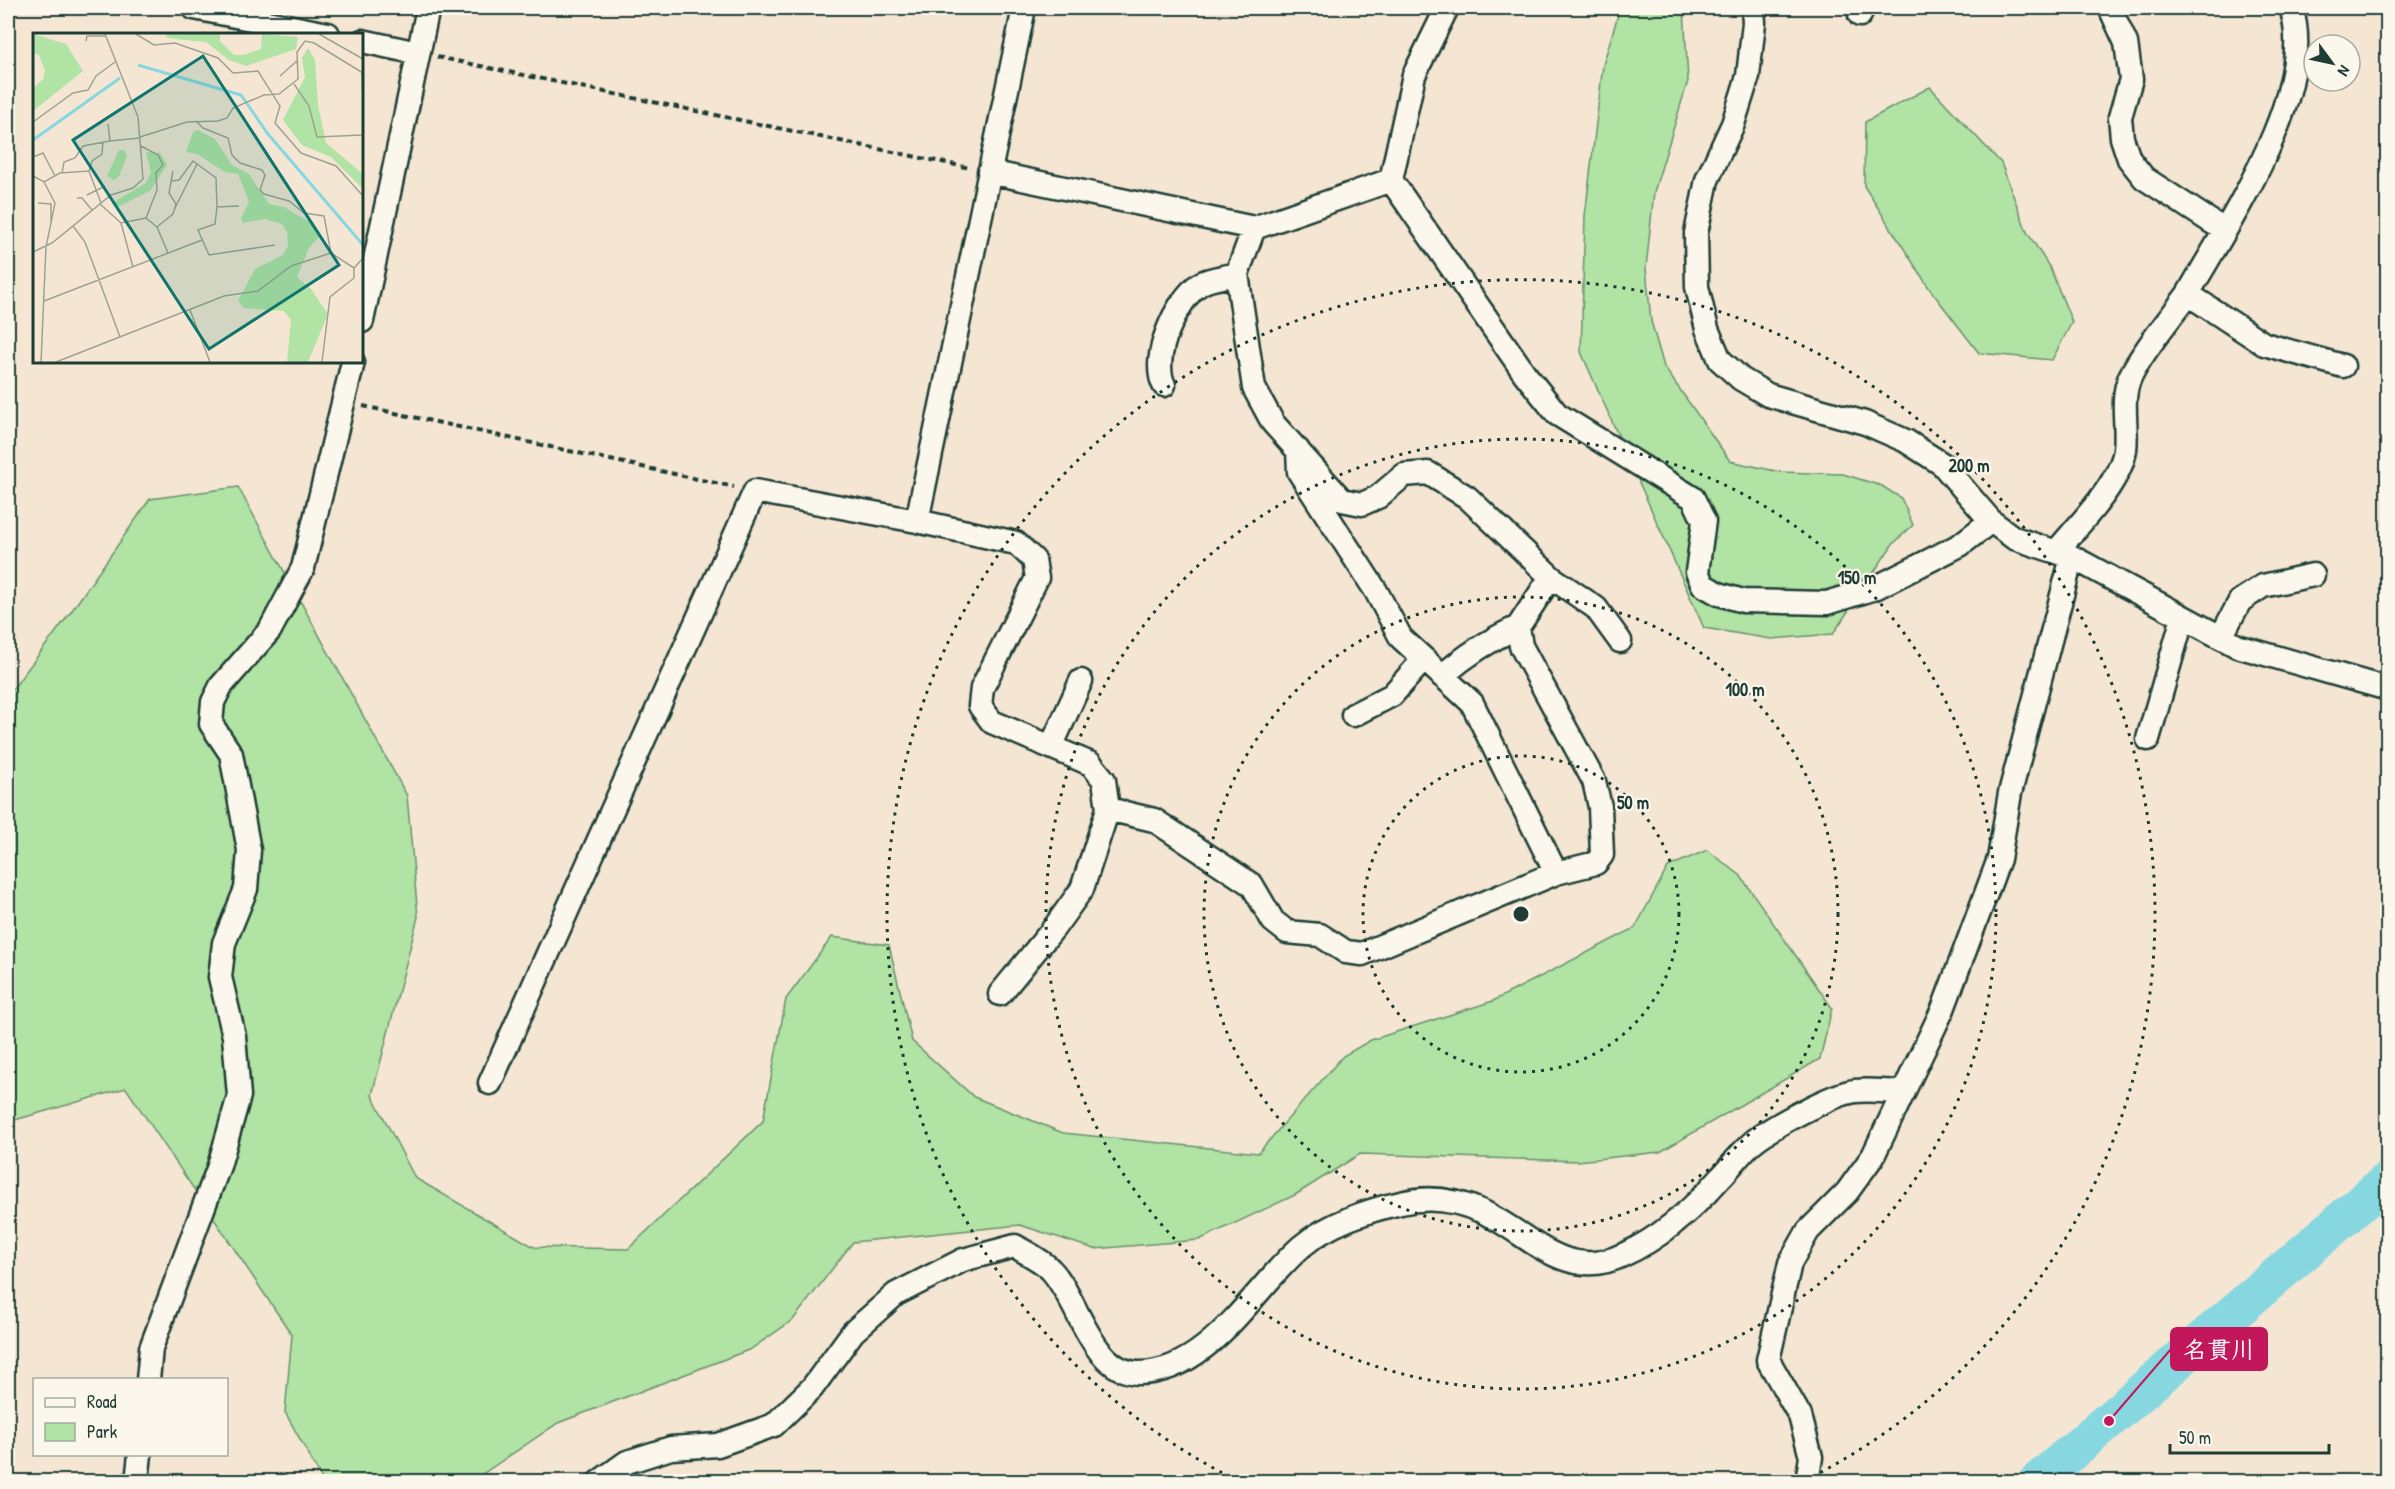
<svg xmlns="http://www.w3.org/2000/svg" width="2395" height="1489" viewBox="0 0 2395 1489" font-family="'Patrick Hand','Klee One',sans-serif">
<style>
.green{fill:#b0e3a4;stroke:#68906c;stroke-width:1.5}
.lines{fill:none;stroke-linecap:round;stroke-linejoin:round}
.river{stroke:#87d7e1;stroke-width:38}
.street-casing{stroke:#1f3d34;stroke-width:27}
.path{stroke:#1f3d34;stroke-width:4;stroke-dasharray:6 4.5;stroke-linecap:butt}
.street{stroke:#fbf7ec;stroke-width:22}
.ring{fill:none;stroke:#1f3d34;stroke-width:3;stroke-dasharray:3 6}
.inset-river{fill:none;stroke:#87d7e1;stroke-width:3}
.inset-road{fill:none;stroke:#9fa293;stroke-width:1.5}
.view{fill:#0f766e;fill-opacity:0.15;stroke:#0f766e;stroke-width:3}
.inset-edge{fill:none;stroke:#1f3d34;stroke-width:3}
.centre{fill:#1f3d34;stroke:#fbf7ec;stroke-width:3}
.ring-label{font-size:18px;text-anchor:middle;font-weight:bold;fill:#1f3d34;stroke:#fbf7ec;stroke-width:4.5;stroke-linejoin:round;paint-order:stroke}
.leader{fill:none;stroke:#c2185b;stroke-width:2}
.callout-dot{fill:#c2185b;stroke:#fbf7ec;stroke-width:2}
.callout{fill:#c2185b;stroke:#c2185b;stroke-width:2}
.callout-label{font-size:24px;text-anchor:middle;font-weight:bold;fill:#fff}
</style>
<rect width="100%" height="100%" fill="#f4e6d2"/>
<filter id="ink" filterUnits="userSpaceOnUse"><feTurbulence type="fractalNoise" baseFrequency=".0167" numOctaves="2"/><feDisplacementMap in="SourceGraphic" scale="12" xChannelSelector="R" yChannelSelector="G"/><feConvolveMatrix kernelMatrix="1 2 1 2 8 2 1 2 1" color-interpolation-filters="sRGB"/></filter>
<g filter="url(#ink)">
<path class="green" d="M1620,8H1684L1688,81L1654,192L1646,268L1651,321L1664,367L1730,461L1780,472L1843,474L1882,486L1901,498L1913,525L1892,545L1833,634L1771,639L1704,628L1581,352L1585,216L1603,65Z
M1930,87L2001,163L2027,232L2050,268L2072,322L2052,360L1979,353L1929,288L1864,186L1865,122Z
M238,487L407,796L418,917L372,1095L415,1178L534,1247L628,1249L763,1121L786,999L832,937L889,945L912,1041L974,1097L1063,1133L1258,1153L1343,1056L1371,1040L1493,1001L1635,928L1668,867L1707,850L1740,875L1832,1008L1820,1059L1660,1152L1578,1161L1360,1154L1295,1195L1199,1240L1094,1249L1020,1225L853,1242L793,1320L751,1349L558,1423L472,1481H323L285,1412L292,1335L126,1088L8,1122V695L68,616L150,499Z"/>
<g class="lines">
<path class="river" d="M2037,1482L2388,1180"/>
<defs>
<path id="street" d="M194,8L328,34
M1447,8L1414,75L1391,180L1525,374L1557,414L1693,498L1704,521L1697,572L1703,585L1719,594L1743,601L1827,603L1875,588L1960,545L1991,521
M1753,8L1754,23L1748,76L1733,124L1707,180L1696,233L1697,287L1707,329L1720,360L1741,379L1768,395L1865,423L1906,441L1942,464L1991,521L2014,538L2072,557L2237,646L2388,689
M2110,8L2126,43L2131,79L2120,117L2122,138L2129,159L2144,178L2224,230
M1860,15V8
M362,41L418,53
M989,172L1254,228L1391,180
M1254,228L1237,274L1254,388L1273,423L1342,500L1362,504L1378,497L1404,475L1428,473L1467,497L1551,577L1596,608L1620,641
M2188,294C2228,223 2319,90 2291,8
M362,321L428,8
M1164,385C1150,358 1176,300 1200,284C1209,278 1226,277 1237,274
M1298,450L1299,472L1376,591L1401,638L1472,703L1556,873L1596,863L1602,855L1600,807L1594,781L1521,646L1518,627L1551,577
M917,521L1024,8
M2056,552C2078,525 2120,484 2125,450C2128,425 2120,400 2130,377C2141,353 2172,316 2188,294L2264,344L2343,366
M2221,637L2240,601L2263,586L2313,575
M1442,676C1466,655 1489,640 1518,627
M1353,715L1392,695L1424,659
M2148,739L2183,617
M1051,747L1081,681
M1000,994L1054,928L1082,889L1108,809L1154,820L1252,885L1273,921L1287,932L1320,935L1346,952L1362,954L1556,873
M490,1083L755,491L917,521L1016,543L1034,560L1037,578L982,688L980,706L992,722L1091,764L1104,780L1108,809
M148,1380L151,1348L219,1166L239,1096L234,1036L220,977L224,943L246,889L249,850L231,754L211,724L213,702L221,686L270,630L303,568L353,362
M137,1482L140,1454
M599,1482L627,1462L671,1448L718,1445L774,1425L812,1388L853,1332L896,1294L963,1260L1015,1246C1026,1253 1042,1260 1051,1270C1078,1298 1091,1373 1139,1373C1209,1373 1255,1286 1302,1246C1328,1224 1368,1210 1401,1203C1428,1196 1456,1200 1481,1211C1529,1233 1565,1283 1623,1255C1661,1238 1693,1209 1720,1178C1731,1167 1741,1152 1753,1142C1771,1127 1832,1094 1855,1091C1870,1089 1888,1092 1904,1092
M1807,1482L1811,1457L1800,1416L1768,1360L1790,1263L1808,1231L1847,1192L1873,1156L1943,1009L1999,859L2010,793L2072,557"/>
</defs>
<use href="#street" class="street-casing"/>
<path class="path" d="M437,57L970,168
M363,406L734,487"/>
<use href="#street" class="street"/>
</g>
</g>
<g class="ring">
<circle cx="1521" cy="914" r="158"/>
<circle cx="1521" cy="914" r="317"/>
<circle cx="1521" cy="914" r="475"/>
<path d="M1238 1481A634 634 0 1 1 1804 1481"/>
</g>
<g transform="translate(33 33)">
<rect width="330" height="330" fill="#f4e6d2"/>
<path d="M0,1L33,11L50,38L0,78V56L10,46L12,38L6,22L0,20ZM133,1H187V8L201,22H211L228,16L229,1L265,4L263,16L213,33L196,27L173,9L142,6L133,4ZM275,15L282,27L285,72L293,110L330,141V156L298,124L269,112L250,87L272,44L269,25ZM165,97L182,106L199,132L216,141L236,171L251,174L282,192L287,203L276,215L264,244L278,256L295,281L275,329H254L258,287L251,278L211,275L205,268L222,236L250,222L255,213L254,199L249,191L231,186L210,190L208,185L216,169L205,141L192,139L164,121L153,119L160,99ZM86,117H91L94,123L86,143L81,147L74,143ZM113,119L127,120L134,132L117,158L84,174L79,170L113,150L118,139Z" fill="#b0e3a4"/>
<path class="inset-river" d="M105,32L208,62L235,101L330,212M0,107L87,45"/>
<path class="inset-road" d="M103,1L121,12L142,10L185,25L200,40L225,38L247,73L242,90L268,120L303,133L330,163M286,1L330,26M53,8L54,3H72M329,40L330,69M247,43L265,27M261,51L276,73L284,104L330,102M163,88L170,95L195,105L199,122L207,130L229,137L232,142L227,157L231,161L256,168L271,180L291,183L298,220M0,89L40,60L55,57L63,43L82,29M75,91L77,108L107,105M107,104L154,89L185,88L194,85L200,75L231,62L246,61L265,46L264,19L272,8L281,10L330,40M0,124L10,120L22,143M164,131L183,145L184,174L206,173M56,138L59,128L69,121L70,109M29,140L31,129L42,125L50,113L77,108M0,143L11,149L27,140L56,138L68,170M138,148L146,147L160,128L164,131L141,177M54,162L72,153M44,165H49L59,177M5,170L18,171V191M67,171L88,190L113,185L124,157L123,140L130,132L125,122L108,113M184,174L182,191L165,197L176,222L242,212M113,185L124,194L135,220M88,190L100,234M40,193L52,209L87,304M124,194L140,181L143,171L136,160L140,138M0,219L19,210L78,162L100,155L110,146L105,84L72,1M298,220L321,235M11,268L169,207M157,277L177,329M8,329L13,214L22,170L11,149M23,329L191,263L225,258L258,233L298,220M289,329L297,264L321,245V235L330,225"/>
<path class="view" d="M170,23L306,232L176,316L40,107Z"/>
<rect width="330" height="330" class="inset-edge"/>
</g>
<circle cx="1521" cy="914" r="9" class="centre"/>
<g class="ring-label">
<text x="1969" y="472">200 m</text>
<text x="1857" y="584">150 m</text>
<text x="1745" y="696">100 m</text>
<text x="1633" y="809">50 m</text>
</g>
<path class="leader" d="M2109 1421L2171 1349"/>
<circle class="callout-dot" cx="2109" cy="1421" r="6"/>
<rect class="callout" x="2171" y="1328" width="96" height="42" rx="6"/>
<g class="callout-label">
<text x="2219" y="1358">名貫川</text>
</g>
<rect width="2395" height="1489" fill="none" stroke="#fbf7ec" stroke-width="30"/>
<rect x="15" y="15" width="2365" height="1459" fill="none" stroke="#1f3d34" stroke-width="2" filter="url(#ink)"/>
<rect x="33" y="1378" width="195" height="78" fill="#fbf7ec" stroke="#a3ada2" stroke-width="1.5"/>
<rect x="45" y="1398" width="30" height="9" fill="#fbf7ec" stroke="#a3ada2" stroke-width="1.5"/>
<text x="87" y="1408" font-size="18" fill="#1f3d34">Road</text>
<rect x="45" y="1423" width="30" height="18" fill="#b0e3a4" stroke="#a3ada2" stroke-width="1.5"/>
<text x="87" y="1438" font-size="18" fill="#1f3d34">Park</text>
<g transform="translate(2332 63) rotate(123)"><circle r="28" fill="#fbf7ec" stroke="#a3ada2" stroke-width="1.5"/>
<path d="M0-4.5L10 22L0 15L-10 22Z" fill="#1f3d34"/>
<text y="-9" font-size="16" font-weight="bold" text-anchor="middle" fill="#1f3d34">N</text>
</g>
<path d="M2170 1444v9h159v-9" fill="none" stroke="#1f3d34" stroke-width="3"/>
<text x="2179" y="1444" font-size="18" fill="#1f3d34" stroke="#fbf7ec" stroke-width="4.5" paint-order="stroke">50 m</text>
</svg>
